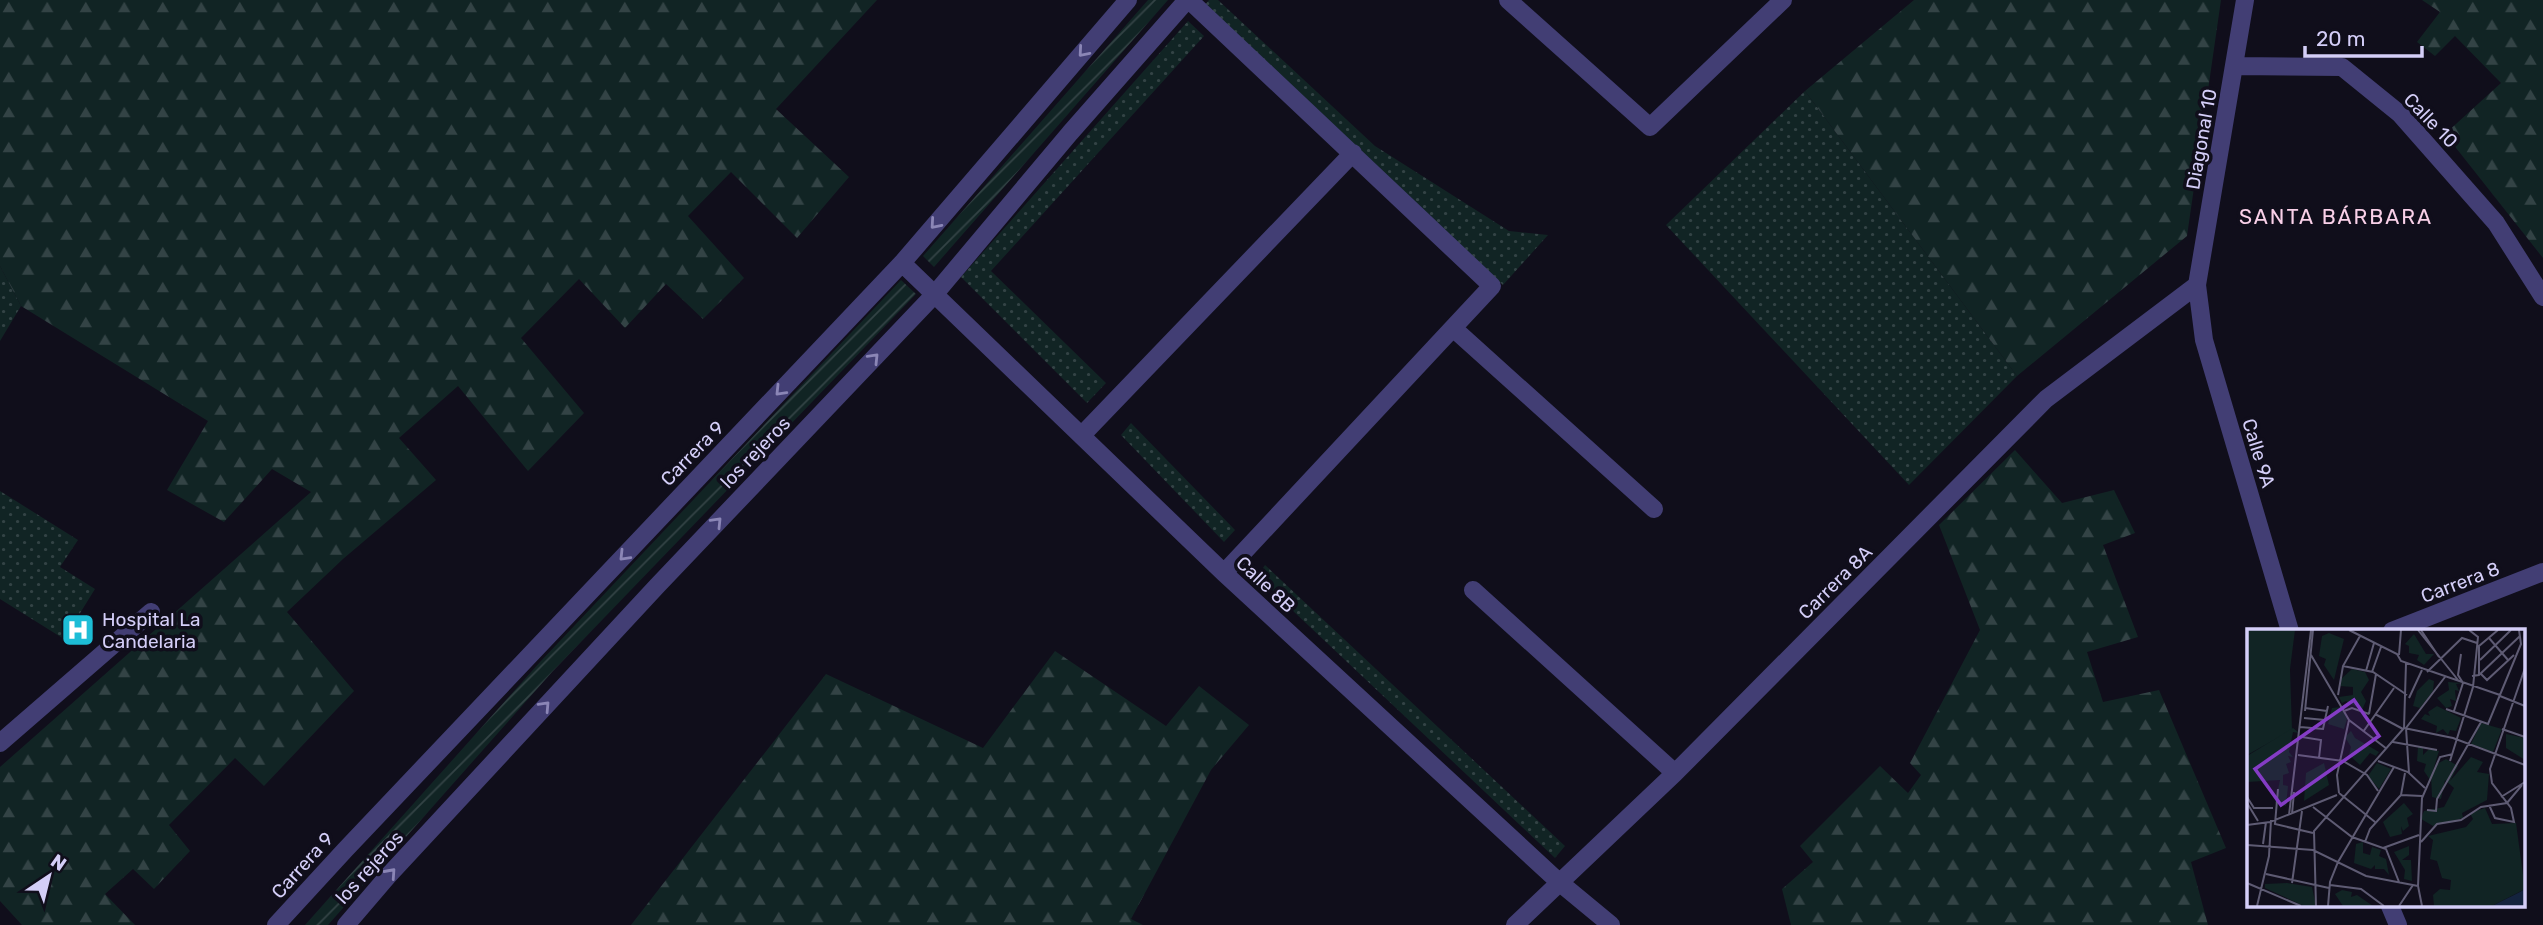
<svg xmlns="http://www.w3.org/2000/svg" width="2543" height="925" viewBox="0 0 2543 925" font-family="Rubik,sans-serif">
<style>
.grass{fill:url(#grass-dots)}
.forest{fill:url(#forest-firs)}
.garden{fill:url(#garden-furrows)}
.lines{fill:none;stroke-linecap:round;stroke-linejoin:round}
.minor{stroke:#423e74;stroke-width:18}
.oneway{stroke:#8b86b6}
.labels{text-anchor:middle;stroke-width:7;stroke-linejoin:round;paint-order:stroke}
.street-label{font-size:19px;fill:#d4cef8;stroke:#100e1b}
.poi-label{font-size:19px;fill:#d4cef8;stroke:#100e1b;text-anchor:start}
.neighbourhood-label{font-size:21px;letter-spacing:2px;fill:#f9d0e8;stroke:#100e1b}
.inset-road{fill:none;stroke:#5e5b73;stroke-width:2}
.view{fill:#843cc5;fill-opacity:0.15;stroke:#843cc5;stroke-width:3.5}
.inset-edge{fill:none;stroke:#d4cef8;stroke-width:3.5}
</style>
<defs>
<pattern id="grass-dots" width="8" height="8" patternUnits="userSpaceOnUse" patternTransform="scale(1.75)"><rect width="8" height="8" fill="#112424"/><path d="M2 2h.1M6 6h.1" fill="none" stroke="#334345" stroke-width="1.8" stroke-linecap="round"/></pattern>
<pattern id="forest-firs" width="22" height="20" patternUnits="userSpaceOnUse" patternTransform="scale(1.75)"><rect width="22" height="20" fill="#112424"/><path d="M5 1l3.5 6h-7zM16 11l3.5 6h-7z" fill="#334345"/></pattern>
<pattern id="garden-furrows" width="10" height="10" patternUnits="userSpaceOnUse" patternTransform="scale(1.75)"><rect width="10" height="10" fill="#112424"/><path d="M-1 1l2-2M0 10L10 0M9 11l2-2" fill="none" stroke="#334345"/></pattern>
</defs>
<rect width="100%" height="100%" fill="#100e1b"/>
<path class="grass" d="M1209,0H1218L1375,146L1509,231L1548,235L1503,285L1204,6Z
M1188,21L1204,36L991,271L1106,383L1087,403L961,277Z
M1805,91L2017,376L1909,485L1666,225Z
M0,266L21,306L0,341Z
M1131,423L1235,530L1224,542L1121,435Z
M0,491L78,540L60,567L95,589L64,639L0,599Z
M1265,565L1565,846L1555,858L1257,577Z"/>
<path class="forest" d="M0,0H877L776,109L849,177L797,238L731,172L688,216L744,278L703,319L666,284L625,328L579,279L521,338L584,413L528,471L458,386L399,438L436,480L343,559L287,612L354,691L264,786L235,758L169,825L190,851L154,889L133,869L105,894L135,925H22L0,901V767L311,492L272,469L224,522L167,490L208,421L21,306L0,266Z
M1914,0H2221L2187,236L2017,376L1805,91Z
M2422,0H2543V258L2445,134L2501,83L2455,36L2435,56L2417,42L2440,12Z
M2015,450L2062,503L2114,490L2135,533L2103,545L2138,637L2087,652L2103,702L2159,690L2226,848L2191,862L2208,925H1791L1782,889L1813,862L1800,846L1880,766L1908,793L1921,775L1910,763L1980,630L1939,525Z
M1055,651L1166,726L1199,686L1249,725L1211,770L1131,919L1143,925H631L826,674L983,748Z"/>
<path class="garden" d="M1148,0H1168L934,267L923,256Z
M901,280L916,294L552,672L328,925H305L540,662Z"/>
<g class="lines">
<path class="minor" d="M1189,0L1492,286L1224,573
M1508,0L1650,127L1783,0
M2245,0L2197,285L2204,340L2290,631
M2234,66L2342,67L2400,114L2496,223L2543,297
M902,263L1224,573L1559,882L1611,925
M1453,328L1654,509
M1082,435L1353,153
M1473,590L1675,773
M2392,631L2543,572
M0,743L151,612
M2390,906L2398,925
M276,925L345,850L902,263L1128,0
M346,925L388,876L657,586L934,295L1070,133L1187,0
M1515,925L1675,773L2046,399L2197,285"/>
</g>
<defs><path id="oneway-chevron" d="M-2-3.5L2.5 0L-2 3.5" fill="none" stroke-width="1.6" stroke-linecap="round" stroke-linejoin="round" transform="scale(1.75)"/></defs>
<g class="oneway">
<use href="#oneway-chevron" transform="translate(1083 52) rotate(131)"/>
<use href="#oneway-chevron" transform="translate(935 224) rotate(131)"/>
<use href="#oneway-chevron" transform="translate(874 358) rotate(-46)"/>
<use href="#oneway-chevron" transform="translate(780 391) rotate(134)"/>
<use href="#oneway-chevron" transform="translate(717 522) rotate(-46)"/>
<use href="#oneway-chevron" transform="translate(624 556) rotate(134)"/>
<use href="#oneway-chevron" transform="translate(545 706) rotate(-47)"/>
<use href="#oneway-chevron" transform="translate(391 873) rotate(-48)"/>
</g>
<defs>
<symbol id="hospital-square" viewBox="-11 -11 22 22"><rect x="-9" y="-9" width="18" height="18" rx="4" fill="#1dbdd6" stroke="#100e1b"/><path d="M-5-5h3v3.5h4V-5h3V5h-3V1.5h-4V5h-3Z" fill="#fff"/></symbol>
</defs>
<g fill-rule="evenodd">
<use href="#hospital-square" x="59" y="611" width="38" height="38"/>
</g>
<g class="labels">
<g class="street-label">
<text transform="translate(2431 120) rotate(46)" y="7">Calle 10</text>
<text transform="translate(2201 139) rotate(-80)" y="7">Diagonal 10</text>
<text transform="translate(755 452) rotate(-46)" y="7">los rejeros</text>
<text transform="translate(692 453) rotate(-46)" y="7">Carrera 9</text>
<text transform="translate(2259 453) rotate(73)" y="7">Calle 9A</text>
<text transform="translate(1835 582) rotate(-45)" y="7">Carrera 8A</text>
<text transform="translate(2460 582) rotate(-21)" y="7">Carrera 8</text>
<text transform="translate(1266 584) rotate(43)" y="7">Calle 8B</text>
<text transform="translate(302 865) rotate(-48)" y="7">Carrera 9</text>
<text transform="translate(369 867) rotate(-48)" y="7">los rejeros</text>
</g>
<g class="poi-label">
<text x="102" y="626">Hospital La<tspan x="102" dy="22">Candelaria</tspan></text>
</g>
<g class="neighbourhood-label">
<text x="2336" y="224">SANTA BÁRBARA</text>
</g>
</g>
<g transform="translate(2247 629)">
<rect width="278" height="278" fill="#100e1b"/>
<path d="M0,1H48L43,40L45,101L0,126Z" fill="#112424"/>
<path d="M82,4L97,10L87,51L77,36L79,30L72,27L75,7ZM167,5L179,25H187L177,36L170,31L172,26L162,24V17L158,15ZM105,40L118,43L122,51L114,63L119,72L115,81L99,72L95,74L92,68L106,66V58L93,57L94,50ZM182,50L187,52L186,62L173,79L166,77L170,62ZM201,53L215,54L209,55L212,62L208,61L209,72L203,70L205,77L199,79L190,69L202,61ZM190,77L214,89L209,102L203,101L201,106L196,100L189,104L190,97L174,90L178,85L183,87L181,83ZM94,78L100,90L97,100L81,95L85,79ZM46,99L52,104L46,103L42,123L46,128L41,127L44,133L39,135L42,144L36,146V156L41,157L39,177L28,174L33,151L0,153V127ZM104,102L108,109L132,123L129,127L123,124L113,136L102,126L104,118L98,108ZM259,105L278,109V131L259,119ZM171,118L176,119V126L182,120L192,122L183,151L177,142L179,135L170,132ZM224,128L236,133L230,143L242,145L240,171L215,184L216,189L186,197L174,190L177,182L197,178L207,159L198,151L194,170L185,168L184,146L190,135L199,130L211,137L203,152ZM77,134L82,156L57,172L59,144ZM157,174L166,185L160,189L162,197L156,202L154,197L155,205L143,208L136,193ZM238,179L245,195L269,194L278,260L245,277H187L186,266L193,260L203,261L204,251L195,249L190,232L183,230L186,211L181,207L219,198L226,190L223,184ZM116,213V224L123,226L125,218L134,221L132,227L139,230L142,246L137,240H128V236L124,240L107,234L109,215ZM162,217V226L155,231H164L165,252L157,250L158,241L147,223ZM95,261L105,263L104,268L110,266L126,277H96L88,265Z" fill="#112424"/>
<path d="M234,94L255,100L246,123L224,115ZM130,134L144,140L132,160L121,147ZM40,254L65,258L69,277H57L18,259V255Z" fill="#112424"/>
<path d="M278,260V277H245L273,263Z" fill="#14233e"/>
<path class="inset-road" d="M102,1L150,25L154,32L253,66M171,1L211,51M174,1L192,28M242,9L261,31M64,26L102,91L140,120M152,26L154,1M233,31L264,1M96,37L126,43L160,66M119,42L127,14M125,43L134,18M180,43L215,9L230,14M233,44L240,51L267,26M232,46V17L251,1M225,47L232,46L273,7M91,66L96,37L113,7M253,67L278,77M162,69L175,41M58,79L80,82M199,80L241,95L274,15L272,1M58,82L66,1M97,82L105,79L122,85M207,82L216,54L211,46L214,25M122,85L129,45M128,85L156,100M57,89L78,91M53,98L76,100L81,77M157,99L206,109L278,136M255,100L278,108M116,103L147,59M55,108L74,111L72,129M146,113L190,121M51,126L96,132L120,146L131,162M131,132L161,143L178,159M203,132L226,58L231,8L222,1M162,144L159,99L198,48M31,160L28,195L66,204M92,164L90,146L102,91M92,164L128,193M154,166L175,167M0,168L7,179H26M254,168L278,153M0,174L11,192M242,176L248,189L267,193L264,179L245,154L243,140L278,39M66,178L105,208L139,220L152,253M180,181L189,182L190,170L234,93M45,185L47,163M42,186L64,1M0,196L23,193L90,166M118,213L123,200L154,166L158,144M174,213L190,195L214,191L234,178L260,174L275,156M16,215L19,193M0,216L66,221L119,247L171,257M136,219L172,206M19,245L82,259M0,254L54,277M45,254L55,182M83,256L114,260L137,277M10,277L22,227L24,191M69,277L67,202L157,99L159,34M81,277L83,253L91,233L147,138M152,277L166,256M175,277L171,257L175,169L193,128L206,125"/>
<path class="view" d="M107,71L132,107L34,176L8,140Z"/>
<rect width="278" height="278" class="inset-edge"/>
</g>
<g transform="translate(49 876) rotate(35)" stroke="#100e1b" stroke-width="5" paint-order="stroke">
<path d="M0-5L12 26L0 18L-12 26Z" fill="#d4cef8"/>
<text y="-10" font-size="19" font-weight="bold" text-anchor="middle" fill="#d4cef8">N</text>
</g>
<path d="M2305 46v10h117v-10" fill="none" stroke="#d4cef8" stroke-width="3.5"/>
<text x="2316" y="46" font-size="21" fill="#d4cef8" stroke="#100e1b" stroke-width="5" paint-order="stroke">20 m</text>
</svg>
